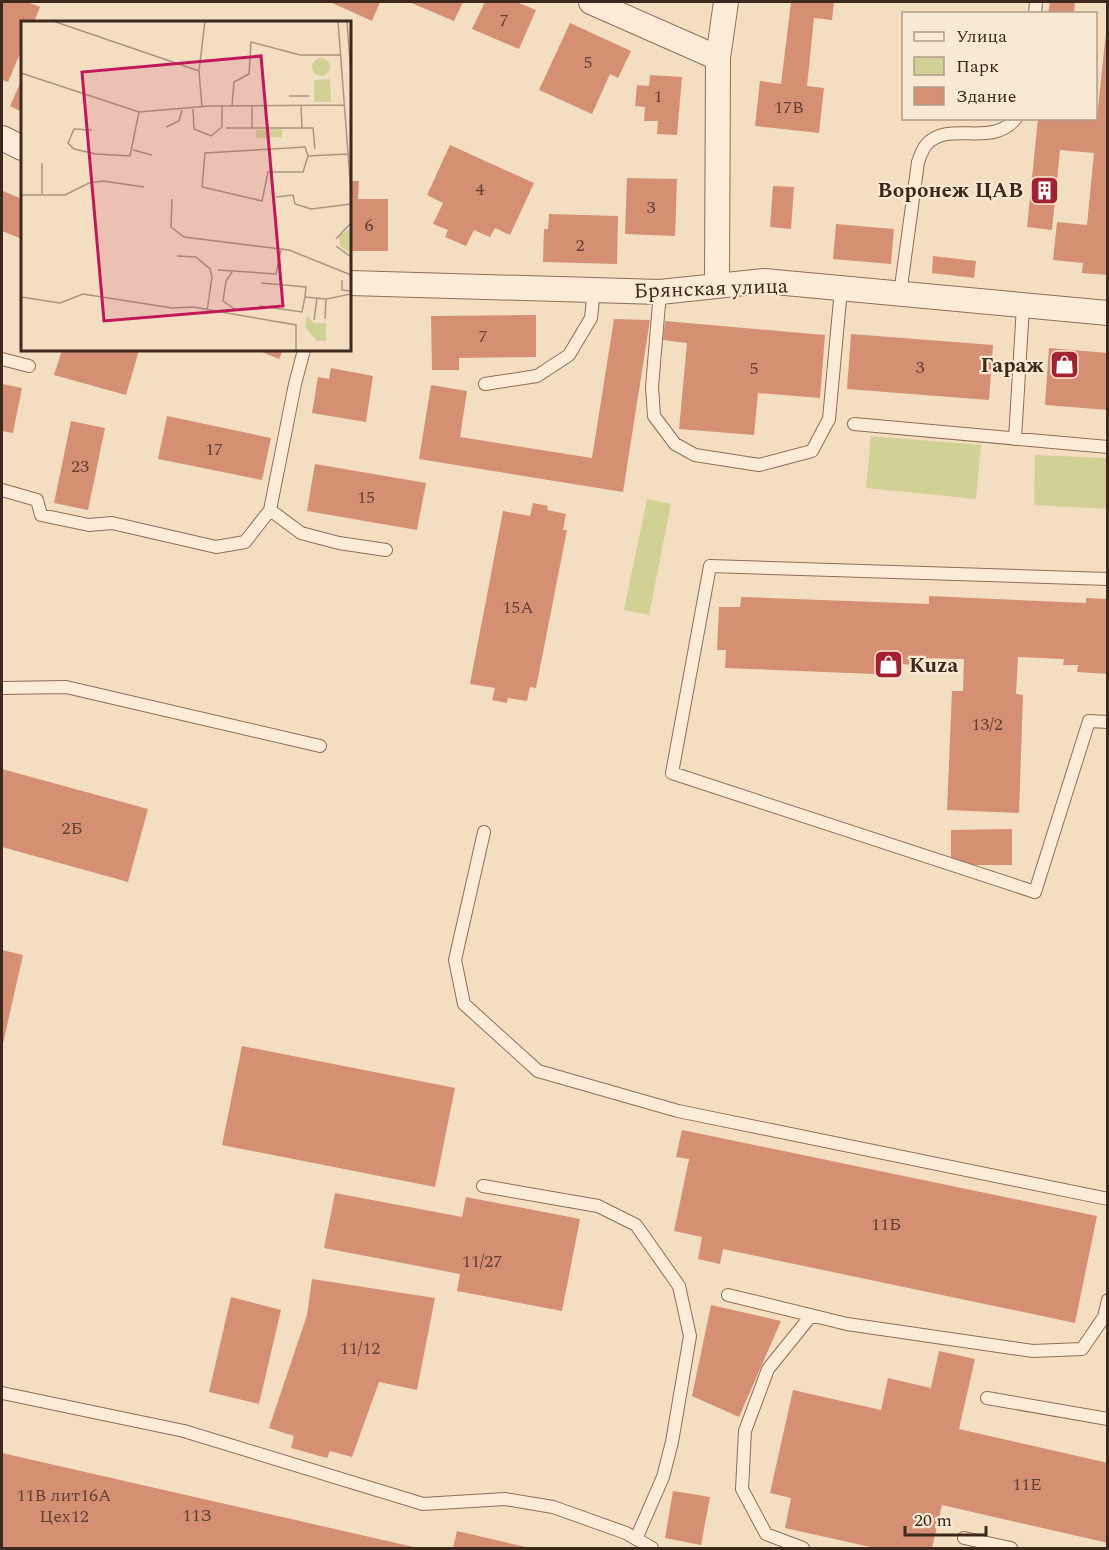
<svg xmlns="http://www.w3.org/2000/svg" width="1109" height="1550" viewBox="0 0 1109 1550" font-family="Spectral,serif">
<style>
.green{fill:#d2d195}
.building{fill:#d59074}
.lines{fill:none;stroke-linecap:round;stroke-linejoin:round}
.service-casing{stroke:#8f6e57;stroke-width:14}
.minor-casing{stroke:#8f6e57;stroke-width:26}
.service{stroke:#fcecd7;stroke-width:12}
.minor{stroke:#fcecd7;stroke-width:24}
.labels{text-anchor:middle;stroke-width:4.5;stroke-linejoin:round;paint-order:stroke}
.number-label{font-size:18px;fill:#634233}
.poi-label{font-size:21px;font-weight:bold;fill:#3d281d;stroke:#f9e9d3;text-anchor:end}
.street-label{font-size:21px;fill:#3d281d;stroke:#f9e9d3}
.inset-road{fill:none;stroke:#aa9580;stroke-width:1.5}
.view{fill:#c2185b;fill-opacity:0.15;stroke:#c2185b;stroke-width:3}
.inset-edge{fill:none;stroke:#3d281d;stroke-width:3}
</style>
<rect width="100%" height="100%" fill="#f3dec2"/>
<path class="green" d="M871,436L981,445L976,499L866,488Z
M1035,455L1107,458V509L1034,505Z
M647,499L671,504L649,615L624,610Z"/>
<path class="building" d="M2,2H27L40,7L34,22H22V49L8,82L2,80Z
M330,2H380L372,21Z
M409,2H463L454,21Z
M485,2H516L536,10L519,49L472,29Z
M791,2H834L832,20L814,18L807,86L824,88L819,133L755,126L760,81L781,84Z
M1050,2H1075L1074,14H1048Z
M570,23L631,51L618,78L610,74L592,114L539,90Z
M1106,32H1108V275L1082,273L1083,263L1053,260L1057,222L1087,225L1094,153L1060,150L1052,230L1027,227L1038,118H1097Z
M650,75L682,77L677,135L657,134L658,121H644L645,107L635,106L637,85L649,86Z
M22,79V112L10,106Z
M450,145L534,183L510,235L495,228L490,237L474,230L466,246L445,237L448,230L433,224L443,203L427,195Z
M627,178L677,179L675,236L625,234Z
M350,181H359L358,199H388V251H350Z
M2,184L3,191L22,199V239L2,231Z
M773,186L794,187L791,229L770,227Z
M549,214L618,216L617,264L543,262L544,229H548Z
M836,224L894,229L891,264L833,259Z
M933,256L976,261L974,278L932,273Z
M536,315V357L459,358V370H432L431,316Z
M614,319L650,320L623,492L419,459L431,385L467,391L460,437L592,458Z
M665,321L825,335L820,398L758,393L754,435L679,429L687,343L663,340Z
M851,334L993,345L989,400L847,389Z
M1049,348L1108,353V410L1045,405Z
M62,350H139L126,395L54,375Z
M257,350H283L279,359Z
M331,368L373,376L366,422L312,413L318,377L329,379Z
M2,384L22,388L13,433L2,431Z
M167,416L271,438L262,480L158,459Z
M71,421L105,428L88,510L54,503Z
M315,464L426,483L417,530L307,511Z
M533,503L548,506L547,510L566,514L563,530H567L536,688L530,687L527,701L508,698L507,703L492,700L495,688L470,684L503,511L530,516Z
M929,596L1086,603V598L1108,599V674L1077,672L1078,665H1063L1064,659L1018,657L1016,694L1023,695L1019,813L947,810L952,691H963L964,659L916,658V665L901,664L900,675L725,668L726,650H717L719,607H740L741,597L929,604Z
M2,769L148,809L128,882L2,847Z
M1012,829V865H951V830Z
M2,950L23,955L2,1048Z
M242,1046L455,1088L435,1187L222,1145Z
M682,1130L1097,1216L1075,1323L723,1249L720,1264L698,1259L702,1237L674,1231L689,1159L676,1157Z
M335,1193L462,1217L466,1197L580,1219L562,1311L457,1291L460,1274L324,1248Z
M312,1279L435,1298L417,1390L379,1382L352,1457L330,1451L327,1458L291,1448L294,1436L269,1428L307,1315Z
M231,1297L281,1310L259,1404L209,1392Z
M711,1305L781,1321L739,1417L692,1396Z
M939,1351L975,1359L959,1429L1108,1463V1543L942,1505L932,1548H875L785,1528L791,1498L770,1493L793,1390L881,1410L888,1378L931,1388Z
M2,1453L418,1548H2Z
M673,1491L710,1497L701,1545L665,1538Z
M457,1531L530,1548H453Z"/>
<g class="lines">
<defs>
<path id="service" d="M1035,14L1036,2
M660,292L652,387L654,416L675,444L695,455L759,465L812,451L829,419L841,289
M900,294L918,162C920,157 922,150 926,145C948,119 992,149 1016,118
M2,359L29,366
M485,384L537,376L569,355L591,318L594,289
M854,424L1108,447
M1015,439L1023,306
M2,490L37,500L41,515L89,525L112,523L216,547L245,542L270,510L295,384L304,350
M270,510L301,533L339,543L386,550
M1108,579L710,566L672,773L1035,892L1089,721L1108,722
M2,688L66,687L320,746
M484,832L455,960L464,1004L538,1071L678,1111L1108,1199
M483,1186L598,1206L636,1225L679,1286L690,1336L672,1442L663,1477L636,1539
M728,1295L847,1324L1033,1351L1082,1349L1104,1317L1108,1300
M2,1393L184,1431L423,1504L505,1499L553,1507L626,1533L652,1548
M987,1398L1108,1419
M964,1538L1011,1548
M803,1548L766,1534L742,1489L745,1431L768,1369L810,1317"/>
<path id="minor" d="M591,2L718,58
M2,138L22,148
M350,283L660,292L764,281L1108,313
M717,285L718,58L726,2"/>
</defs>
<use href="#service" class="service-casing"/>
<use href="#minor" class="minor-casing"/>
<use href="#service" class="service"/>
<use href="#minor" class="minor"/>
</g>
<defs>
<symbol id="building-square" viewBox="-11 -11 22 22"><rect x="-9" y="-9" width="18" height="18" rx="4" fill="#a42032" stroke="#f9e9d3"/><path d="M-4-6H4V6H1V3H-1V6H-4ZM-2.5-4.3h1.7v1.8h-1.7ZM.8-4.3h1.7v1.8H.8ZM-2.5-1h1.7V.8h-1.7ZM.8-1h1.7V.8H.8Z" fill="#fff"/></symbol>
<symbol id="shop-square" viewBox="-11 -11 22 22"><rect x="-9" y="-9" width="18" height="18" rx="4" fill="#a42032" stroke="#f9e9d3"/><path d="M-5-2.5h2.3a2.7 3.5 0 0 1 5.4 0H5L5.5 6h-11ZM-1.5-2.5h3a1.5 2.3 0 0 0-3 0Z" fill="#fff"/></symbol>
</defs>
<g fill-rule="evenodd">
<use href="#building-square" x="1028" y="174" width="33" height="33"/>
<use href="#shop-square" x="1048" y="348" width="33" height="33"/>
<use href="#shop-square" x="872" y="648" width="33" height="33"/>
</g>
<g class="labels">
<g class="number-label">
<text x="504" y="26">7</text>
<text x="588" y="68">5</text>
<text x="658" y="102">1</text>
<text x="789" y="113">17В</text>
<text x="480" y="195">4</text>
<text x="651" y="213">3</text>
<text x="369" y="231">6</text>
<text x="580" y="251">2</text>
<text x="483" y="342">7</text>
<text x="920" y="373">3</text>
<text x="754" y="374">5</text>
<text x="214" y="455">17</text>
<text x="80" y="472">23</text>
<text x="366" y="503">15</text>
<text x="518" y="613">15А</text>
<text x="987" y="730">13/2</text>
<text x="72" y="834">2Б</text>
<text x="886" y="1230">11Б</text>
<text x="482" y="1267">11/27</text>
<text x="360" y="1354">11/12</text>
<text x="1027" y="1490">11Е</text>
<text x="64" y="1501">11В лит16А<tspan x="64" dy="21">Цех12</tspan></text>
<text x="197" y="1521">11З</text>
</g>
<g class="poi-label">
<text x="1023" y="197">Воронеж ЦАВ</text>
<text x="1044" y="372">Гараж</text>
<text x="909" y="672" text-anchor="start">Kuza</text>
</g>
<g class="street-label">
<text transform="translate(711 288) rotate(-2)" y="7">Брянская улица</text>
</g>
</g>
<g transform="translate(21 21)">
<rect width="330" height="330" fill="#f3dec2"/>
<path d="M291 46a9 9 0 1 1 18 0a9 9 0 1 1-18 0ZM309,58L310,81H293V59ZM261,108V116L235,117V109ZM327,209H329L330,232L319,225L318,215ZM286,295L293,302H305V320H296L284,306Z" fill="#d2d195"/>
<path class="inset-road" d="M32,0L178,50M317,0L330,172M326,0L330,54M0,52L118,91L188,85L323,84M268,75H288M211,85L213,61L228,53L230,21L279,34H319M231,85V107M181,86L178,50L184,0M172,88L173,108L190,115L201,106V85M145,106L158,100L161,89M205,107H281L280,85M281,107H292L294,128M71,109L53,108L47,122L53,128L75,133L109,135L118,91M112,129L131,134M287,135L284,126L184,132L181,166L241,180L247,151H282L287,135L327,133M0,174H44L68,162L82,160L123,166M21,174V142M255,176L272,174L274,183L290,188L330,183M151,178L150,206L163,216L268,229L330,254M315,218L330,202M315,225L330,236M156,235L175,236L189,248L191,256L186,290M197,249L255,253L260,229M211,251L205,260L202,280L215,289M321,259V269L330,270M240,262L285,266L284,276M0,276L39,282L62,273L151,287L172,286L275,304V330M239,285L281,291L284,276L305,278M304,298L305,278L330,273M293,299L296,277"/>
<path class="view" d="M240,35L262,285L83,300L61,51Z"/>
<rect width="330" height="330" class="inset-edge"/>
</g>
<rect width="1109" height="1550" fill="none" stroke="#3d281d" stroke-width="6"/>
<rect x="902" y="12" width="195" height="108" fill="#f9e9d3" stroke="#ae9c8a" stroke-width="1.5"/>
<rect x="914" y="32" width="30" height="9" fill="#fcecd7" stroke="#ae9c8a" stroke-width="1.5"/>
<text x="956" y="42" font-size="18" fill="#3d281d">Улица</text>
<rect x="914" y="57" width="30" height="18" fill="#d2d195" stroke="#ae9c8a" stroke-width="1.5"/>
<text x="956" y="72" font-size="18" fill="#3d281d">Парк</text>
<rect x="914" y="87" width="30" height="18" fill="#d59074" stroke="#ae9c8a" stroke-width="1.5"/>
<text x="956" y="102" font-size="18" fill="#3d281d">Здание</text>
<path d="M905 1526v9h81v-9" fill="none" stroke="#3d281d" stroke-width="3"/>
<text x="914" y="1526" font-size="18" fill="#3d281d" stroke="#f9e9d3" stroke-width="4.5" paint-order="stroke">20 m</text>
</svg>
